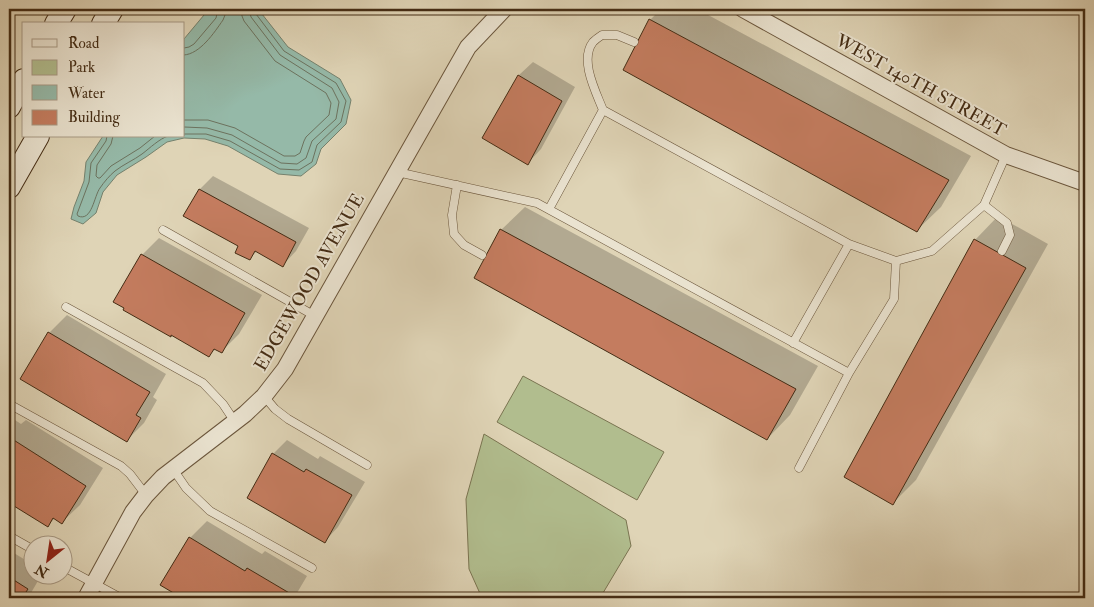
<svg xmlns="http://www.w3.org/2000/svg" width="1094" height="607" viewBox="0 0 1094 607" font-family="'IM FELL Double Pica',serif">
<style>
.green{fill:#b1bd8e;stroke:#7a7451}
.water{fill:#95b9a8;stroke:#75816d}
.shadow{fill:#0003}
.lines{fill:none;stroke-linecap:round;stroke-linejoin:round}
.shore{stroke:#6c725e;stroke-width:1}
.building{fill:#c47c5f;stroke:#442c14}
.lane-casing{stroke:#6b563c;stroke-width:9}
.street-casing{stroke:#6b563c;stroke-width:18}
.secondary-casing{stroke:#442c14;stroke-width:24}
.lane{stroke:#eae3d0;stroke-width:8}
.street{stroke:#eae3d0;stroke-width:16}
.secondary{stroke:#eae3d0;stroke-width:22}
.labels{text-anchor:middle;stroke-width:4;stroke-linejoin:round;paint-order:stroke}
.street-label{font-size:18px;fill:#442c14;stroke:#eae3d0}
</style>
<rect width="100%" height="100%" fill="#dfd4b6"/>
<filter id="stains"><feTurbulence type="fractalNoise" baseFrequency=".004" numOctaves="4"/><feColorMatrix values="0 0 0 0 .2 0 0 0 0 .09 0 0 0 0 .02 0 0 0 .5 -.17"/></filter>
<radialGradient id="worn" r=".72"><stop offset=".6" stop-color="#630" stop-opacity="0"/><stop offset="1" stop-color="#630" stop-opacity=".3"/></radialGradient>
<path class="green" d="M523,376L664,452L637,500L497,422Z
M484,434L626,520L631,546L600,598H482L469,569L466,499Z"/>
<path class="water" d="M209,9H258L288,47L340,79L351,100L346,124L321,149L316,164L301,176L278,174L228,146L205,139L184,138L167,142L146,157L117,175L103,192L96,213L83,224L71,219L74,207L84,181L86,162L103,136H184V39Z"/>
<path class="shadow" d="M661,9H697L971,156L941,207L917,230L650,20Z
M533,62L575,87L541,149L528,163L484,138L519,75Z
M213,176L309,228L296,251L283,265L257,251L249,259L200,189Z
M525,207L818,366L790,415L767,439L501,230Z
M998,216L1048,244L916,480L893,503L975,240Z
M159,238L262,295L239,334L221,352L216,349L209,355L142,255Z
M67,315L166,374L153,397L157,400L144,423L127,440L22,379L49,333Z
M9,416L21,424L26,420L103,468L80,505L62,522L55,518L47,526L14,504L12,506L9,504Z
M287,440L318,459L320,456L365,482L338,527L325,541L273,454Z
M207,521L262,554L265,551L307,576L294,598H185L162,585L190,538Z
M9,550L32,564V574H42L28,598H9Z
M817,592L840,598H811Z"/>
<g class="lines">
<path class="shore" d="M184,48L189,47L194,44L216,18L218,9
M184,55C200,54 214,33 223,20L225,15L226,9
M184,120H208L235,128L284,156H295L300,153L304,141L306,137L329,115L331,103L326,93L275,61L244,21L242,16L241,9
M184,127L207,128L232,135L281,163L297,164L306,158L312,141L336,119L339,102L332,88L280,55L251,17L249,9
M184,134H206L230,141L280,169L299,170L312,162L317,145L341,122L346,101L336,83L284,51L256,14L255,9
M107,136L106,141L91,163L89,182L77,214L78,216C92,222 94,196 100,188C104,182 110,175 115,171C124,164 134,160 142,154C150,148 159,139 168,136
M113,136L111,144L97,165L96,176L98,178H100L111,166L140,148L155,136"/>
</g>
<path class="building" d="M649,19L949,180L917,232L623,70Z
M518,75L562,101L528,165L482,138Z
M199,189L296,242L283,267L255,251L250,260L235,253L238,246L183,216Z
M500,229L796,389L767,440L474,278Z
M974,239L1026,268L893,505L844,477Z
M141,254L245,313L222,353L214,349L209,357L171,335V337L123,310L124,308L113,302Z
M48,332L150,392L136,415L141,418L127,442L20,379Z
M9,437L86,486L62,524L53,518L48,527L14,506L12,508L9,506Z
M272,453L304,472L306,469L352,495L325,543L247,498Z
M189,537L245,571L247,568L291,594L288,598H182L160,585Z
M9,577L28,589L22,598H9Z"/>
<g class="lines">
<defs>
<path id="lane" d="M603,110C596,92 579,60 593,42C595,40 599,37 602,35H617L634,42
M397,172L537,203L849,373L894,299L896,261L849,244L603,110L549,209
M457,185L452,215L454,234L464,245L482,255
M984,205L1007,223L1010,235L1002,251
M163,230L315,316
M896,261L932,251L984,205L1006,155
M66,307L203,383L223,404L235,422
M793,343L849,244
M264,396L275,409L288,419L367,465
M9,404L121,466L130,474L146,495
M799,468L849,373
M173,469L186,488L210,511L312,568
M9,536L32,549
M62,566L121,598"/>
<path id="street" d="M743,9L1006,155L1085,183
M86,598L133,512L146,495L163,477L245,414L264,396L285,369L468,47L504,9"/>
<path id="secondary" d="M56,24L65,9
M103,24L112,9
M9,107L24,80
M9,187L38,136"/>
</defs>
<use href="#lane" class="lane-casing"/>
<use href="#street" class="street-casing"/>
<use href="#secondary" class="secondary-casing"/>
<use href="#lane" class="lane"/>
<use href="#street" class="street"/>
<use href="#secondary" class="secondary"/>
</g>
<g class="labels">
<g class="street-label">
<text transform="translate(921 85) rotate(29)" y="6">WEST 140TH STREET</text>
<text transform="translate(309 282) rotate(-60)" y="6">EDGEWOOD AVENUE</text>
</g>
</g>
<rect width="1094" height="607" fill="none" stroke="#dfd4b6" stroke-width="30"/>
<rect x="10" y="10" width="1074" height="587" fill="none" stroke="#442c14" stroke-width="2.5"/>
<rect x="15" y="15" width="1064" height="577" fill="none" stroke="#442c14"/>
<rect x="22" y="22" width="162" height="115" fill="#eae3d0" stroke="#a89a85"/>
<rect x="32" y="39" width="25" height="8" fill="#eae3d0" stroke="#a89a85"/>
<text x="68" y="48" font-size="15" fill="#442c14">Road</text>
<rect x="32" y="60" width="25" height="15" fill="#b1bd8e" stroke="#a89a85"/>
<text x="68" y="72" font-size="15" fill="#442c14">Park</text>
<rect x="32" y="85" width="25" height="15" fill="#95b9a8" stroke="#a89a85"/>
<text x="68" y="98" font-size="15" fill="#442c14">Water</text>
<rect x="32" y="110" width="25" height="15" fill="#c47c5f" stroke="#a89a85"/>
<text x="68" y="122" font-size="15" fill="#442c14">Building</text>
<g transform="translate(48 560) rotate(210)"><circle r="24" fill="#eae3d0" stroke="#a89a85"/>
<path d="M0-4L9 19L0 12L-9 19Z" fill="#8f2418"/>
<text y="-8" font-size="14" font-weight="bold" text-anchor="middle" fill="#442c14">N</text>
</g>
<rect width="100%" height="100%" filter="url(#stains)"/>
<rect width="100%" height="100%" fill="url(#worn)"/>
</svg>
